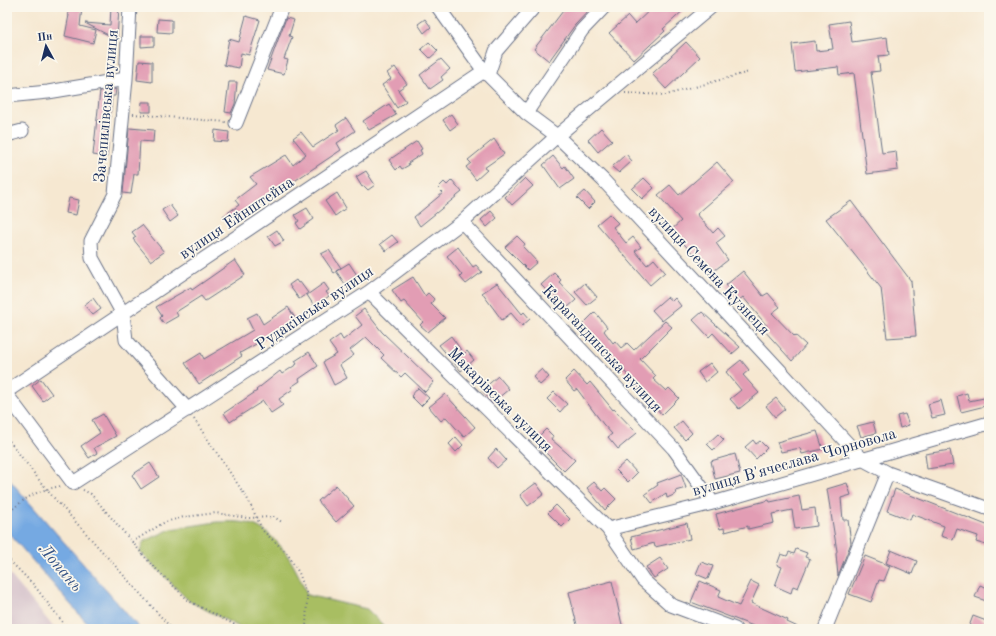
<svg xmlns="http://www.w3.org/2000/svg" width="996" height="636" viewBox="0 0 996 636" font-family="'Old Standard TT',serif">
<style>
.industrial{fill:#d2bdc8}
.green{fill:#a8be62;stroke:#627660}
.water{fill:#75a9e2;stroke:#486ca0}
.building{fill:#e29db4}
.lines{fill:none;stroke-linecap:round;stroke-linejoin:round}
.minor-casing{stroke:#687086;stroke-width:15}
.path{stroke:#687086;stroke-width:2;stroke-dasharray:1 3;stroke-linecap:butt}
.minor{stroke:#fff;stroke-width:13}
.labels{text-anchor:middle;stroke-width:3.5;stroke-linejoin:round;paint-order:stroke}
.street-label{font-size:16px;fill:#1b2f5e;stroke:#fbf7ec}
.water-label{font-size:17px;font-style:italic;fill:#365486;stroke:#fbf7ec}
</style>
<rect width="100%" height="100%" fill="#fbf7ec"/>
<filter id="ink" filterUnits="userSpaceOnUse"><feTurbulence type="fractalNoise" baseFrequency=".025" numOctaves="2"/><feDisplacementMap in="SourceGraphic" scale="8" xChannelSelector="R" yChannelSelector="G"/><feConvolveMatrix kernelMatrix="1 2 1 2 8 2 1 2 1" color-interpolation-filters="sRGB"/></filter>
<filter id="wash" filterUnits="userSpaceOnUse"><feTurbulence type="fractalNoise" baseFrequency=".012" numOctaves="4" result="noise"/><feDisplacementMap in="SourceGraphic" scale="16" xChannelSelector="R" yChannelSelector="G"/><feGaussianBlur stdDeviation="0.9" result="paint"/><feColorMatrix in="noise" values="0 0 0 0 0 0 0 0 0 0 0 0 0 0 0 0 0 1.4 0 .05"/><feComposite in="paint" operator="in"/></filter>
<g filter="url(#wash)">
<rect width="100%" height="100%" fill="#f6e8d1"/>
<path class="industrial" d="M7,571L55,629H7Z"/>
<path class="green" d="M216,522C225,522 237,521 247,523C278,530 297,569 307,595L367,609L387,629H243L189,601L140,552L143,542L171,529Z"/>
<path class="water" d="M7,477L140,629H92L7,531Z"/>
<g id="blocks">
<path class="building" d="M69,7H82L80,26L96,30L93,43L65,36L69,15H68Z
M111,7H119L117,40L110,39V36L85,23L110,25Z
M566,7H592L575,25L549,61L534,49Z
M653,7H687L663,29L665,31L634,60L609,33L628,16L635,24Z
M246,16L260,20L249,55L241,53L239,68L224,65L229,39L239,42Z
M286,18L294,20L289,36L292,37L284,59L288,60L284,74L267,70Z
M158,19L172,20V33L157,32Z
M425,19L431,27L424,33L418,24Z
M849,21L852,42L887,37L889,55L878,56L880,71L871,72L882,153L896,151L898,170L867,174L854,73L839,75L838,67L795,72L792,44L815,41L816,51L833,49L829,24Z
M141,36H154V46L141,47Z
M429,42L438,51L430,58L421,49Z
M686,42L700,57L666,89L652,74Z
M441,59L450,69L441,77L443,80L430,89L420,75Z
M139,61L152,62V82L137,80Z
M395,67L407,84L398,90L406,101L397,108L382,85L391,79L387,73Z
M229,82H237L235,104L231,113L225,112Z
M116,89L115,96H112L107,157L93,155L100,91Z
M142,102H151V112H141Z
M389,104L396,115L369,130L363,121Z
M451,114L458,124L450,130L443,120Z
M346,118L355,131L337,143L341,150L269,198L247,215L245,213L229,225L223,216L239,205L235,200L256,184L250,177L286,155L293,165L306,154L293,138L301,132L313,147L339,130L336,125Z
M129,128L154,130L153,142L140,141L138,174H134L131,194L123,193Z
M601,128L612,140L598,152L588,140Z
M215,130L229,132L228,142L214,141Z
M494,139L504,154L484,168L487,170L476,180L466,167L471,163L468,160Z
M417,141L422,149L420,150L422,154L408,163L409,165L402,169L400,166L396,170L389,160Z
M626,154L632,161L619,173L612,167Z
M553,156L563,168L565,166L574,179L560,189L543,165Z
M717,162L734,182L697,214L713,233L718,228L725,236L716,243L728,260L711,273L671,230L681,221L658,195L670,185L679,195Z
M366,171L375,185L368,190L364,186L362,187L356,177Z
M525,178L533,186L512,205L505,197Z
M644,178L654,188L642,199L632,189Z
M452,180L462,192L420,226L414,217L443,193L438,188L444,182L447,185Z
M585,191L595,202L588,209L577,198Z
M337,193L346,208L335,216L325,201Z
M69,198L79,200L76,215L66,213Z
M851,201L911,281L916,336L887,338L881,288L826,219Z
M170,205L178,216L170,222L162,210Z
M307,208L314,219L300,229L296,223L299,221L295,215Z
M491,211L497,218L487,227L481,220Z
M609,214L618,223L613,227L626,243L633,237L641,247L635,251L647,265L654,259L665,272L650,285L597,224Z
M142,225L164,252L151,261L133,239L136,237L132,232Z
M277,230L284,241L275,246L268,236Z
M392,235L398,242L386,251L380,244Z
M517,236L525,244L523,247L537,262L528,270L505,247Z
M458,247L473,267L476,265L482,272L466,284L460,277L462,275L447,256Z
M329,250L341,268L334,273L321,254Z
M235,260L245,275L205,301L201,296L176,312L178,316L164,324L160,318L162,316L156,307L191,287L192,290Z
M349,263L357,275L345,284L336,271Z
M743,271L763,296L768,293L780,307L772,313L794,336L795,335L806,345L792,361L763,329L767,326L743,297L738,301L726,285Z
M554,273L561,280L559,282L576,300L567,308L551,290L548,292L541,285Z
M413,277L425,296L428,293L434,299L431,304L445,318L428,332L420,325L423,322L404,301L401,303L392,290Z
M296,280L298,283L300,282L308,293L299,299L289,285Z
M324,283L329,290L326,292L329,296L315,307L307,295Z
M497,283L522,314L524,312L530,319L522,326L511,313L502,320L482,293Z
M585,283L597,297L587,305L575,292Z
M667,297L672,301L675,298L681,306L662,321L652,310Z
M93,298L101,309L93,315L84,305Z
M288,307L297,321L240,353L242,356L199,384L185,363L201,353L204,359L253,330L247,318L257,313L263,324Z
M364,309L382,332L434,382L425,392L405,373L401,377L381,358L384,355L366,337L350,350L354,355L340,365L347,378L334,385L323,362L337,354L329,343L340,335L343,340L362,325L355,316Z
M595,312L607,327L604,331L613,343L615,341L621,348L627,343L634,350L665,321L672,327L640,359L656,376L653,379L666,391L669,388L679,398L662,415L619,365L618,366L603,353L582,325Z
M702,312L740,347L732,354L713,333L709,337L693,320Z
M451,336L464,354L467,351L474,360L461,371L439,345Z
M309,352L318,366L299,379L300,381L291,387L293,389L279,399L283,405L271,413L263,401L230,422L224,413L257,391L256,390L280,371L282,374L297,364L295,361Z
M741,360L749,370L743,375L759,393L739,409L730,399L741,390L726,372Z
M710,363L717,372L705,382L698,372Z
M542,369L549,377L540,385L533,377Z
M574,371L587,385L590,382L613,410L614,409L637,433L618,449L608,437L612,434L603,424L577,389L574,391L565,380Z
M498,376L509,389L492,403L482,390Z
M41,379L52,394L43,401L32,386Z
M418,388L429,398L421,406L411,396Z
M554,392L567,404L560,412L547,399Z
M967,393L969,401L989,397V405L961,412L957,396Z
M445,394L475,427L464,437L446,417L441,421L429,407Z
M776,398L785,409L775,417L766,406Z
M941,400L945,415L932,418L928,404Z
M103,414L116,436L94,448L97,453L89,458L81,446L100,433L92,420Z
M905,414L909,425L900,428L897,416Z
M682,421L692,433L685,440L674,428Z
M873,422L876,433L861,437L857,426Z
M546,429L553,436L551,439L575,460L564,471L534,441Z
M817,431L823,449L802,454L800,448L781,452L777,442Z
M718,434L724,440L713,450L707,444Z
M456,437L463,445L456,452L449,444Z
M753,440L756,444L760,441L767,448L756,459L745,447Z
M496,449L506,460L497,468L488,458Z
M950,450L953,465L927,469L925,454Z
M735,454L740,473L715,479L711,461Z
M626,461L637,473L628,482L616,470Z
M150,463L159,477L141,489L132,475Z
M681,474L686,488L675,491L676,494L667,498L666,493L652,503L645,494L658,485L657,483Z
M594,482L602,491L605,488L616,499L605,510L587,488Z
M536,483L544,494L528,506L520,495Z
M847,483L851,495L841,498L843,520H848L851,543L838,576L836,554L837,551L827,489Z
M336,485L354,506L336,522L318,501Z
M895,489L989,526V546L976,542L978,536L957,529L953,540L941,536L944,526L912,514L910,520L887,511Z
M799,496L802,510L815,508L817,526L795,529L792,510L772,514L774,523L748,529V526L725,532L724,528L720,529L716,514L769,500L770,502Z
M556,505L570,519L562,527L548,513Z
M687,523L690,539L655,547L654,543L634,549L631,537Z
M796,549L807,553L805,557L810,559L798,588L793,586L791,593L775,586L782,567L777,565L781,554L787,556L789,552L794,554Z
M891,550L917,561L912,574L886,563Z
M865,556L890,566L884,581L879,580L871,602L849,594Z
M660,558L668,569L654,578L646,567Z
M701,562L713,566L708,579L696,574Z
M612,581L623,629H578L569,592Z
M700,581L721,590L718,597L739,606L751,581L759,585L751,603L788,620L787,622L802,629H761L691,602Z
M980,585L989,589V602L975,597Z
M973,616L989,622V629H968Z"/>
</g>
</g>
<g filter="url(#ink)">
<use href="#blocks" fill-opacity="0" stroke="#687086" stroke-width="1"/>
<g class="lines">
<defs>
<path id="minor" d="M130,7L126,79L115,194L91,241L92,258L123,314L126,340L188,410
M438,7L484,71L526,113L557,136L603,180L862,459L888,473L989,509
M488,75L496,51L534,7
M7,96L48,92L126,79
M526,113L582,30L604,7
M236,123L282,7
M7,135L22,131
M462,222L674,449L713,503
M369,292L608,529L643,580L671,605L735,629
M7,391L484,71
M7,395L73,483L369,292L462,222L557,136L711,7
M608,529L713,503L989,423
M825,629L888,473"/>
</defs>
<use href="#minor" class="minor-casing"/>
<path class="path" d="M625,93L666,95L749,72
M133,114L226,122
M194,419L247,498L263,531L287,553L299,573L307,595L306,629
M7,438L46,489L172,629
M83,490L91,494L151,564L189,601L243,629
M7,514C26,497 35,491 61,486
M132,542L165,522L184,517L216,513L247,518L274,517L282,522
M7,558L33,584L68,629"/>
<use href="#minor" class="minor"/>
</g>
</g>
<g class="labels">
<g class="street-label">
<text transform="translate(105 106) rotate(-85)" y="6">Зачепилівська вулиця</text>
<text transform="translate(236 217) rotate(-34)" y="6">вулиця Ейнштейна</text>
<text transform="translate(710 270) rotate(47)" y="6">вулиця Семена Кузнеця</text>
<text transform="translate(314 307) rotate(-34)" y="6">Рудаківська вулиця</text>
<text transform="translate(603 348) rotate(47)" y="6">Карагандинська вулиця</text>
<text transform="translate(501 399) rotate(45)" y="6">Макарівська вулиця</text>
<text transform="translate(794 461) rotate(-16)" y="6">вулиця В'ячеслава Чорновола</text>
</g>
<g class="water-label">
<text transform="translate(61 567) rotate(49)" y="6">Лопань</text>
</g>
</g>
<rect width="996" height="636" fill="none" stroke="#fbf7ec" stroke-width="24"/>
<g transform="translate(46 46) rotate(353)" stroke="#fbf7ec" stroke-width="3" paint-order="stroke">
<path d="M0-3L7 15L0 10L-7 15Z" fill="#1b2f5e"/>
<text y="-6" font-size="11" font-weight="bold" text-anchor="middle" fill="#1b2f5e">Пн</text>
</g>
</svg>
